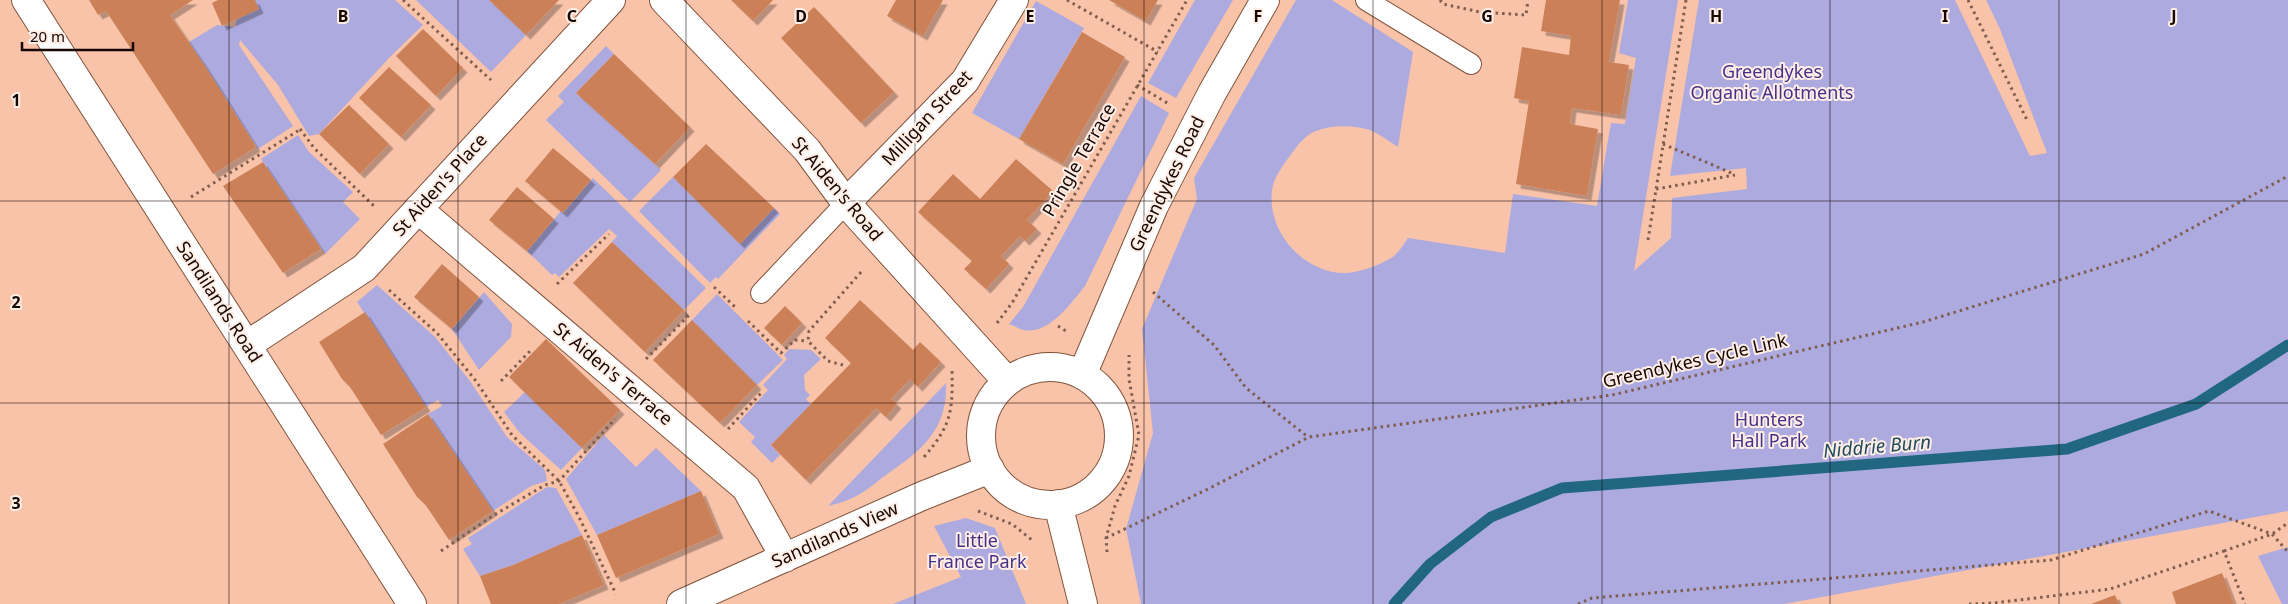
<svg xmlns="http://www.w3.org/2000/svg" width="2288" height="604" viewBox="0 0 2288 604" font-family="'Noto Sans',sans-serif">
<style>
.green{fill:#adaadf}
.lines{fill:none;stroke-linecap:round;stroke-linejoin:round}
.stream{stroke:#216781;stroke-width:11}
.building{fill:#cc8058;filter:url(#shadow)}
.service-casing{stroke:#81543c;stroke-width:22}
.minor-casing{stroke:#81543c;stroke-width:30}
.path{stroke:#805e4f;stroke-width:3;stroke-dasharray:2.5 4;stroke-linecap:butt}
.service{stroke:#fff;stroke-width:20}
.minor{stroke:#fff;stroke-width:28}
.grid{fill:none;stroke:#170601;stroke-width:1;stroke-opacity:0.55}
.labels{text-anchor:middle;stroke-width:4;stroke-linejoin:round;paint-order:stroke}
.park-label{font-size:18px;fill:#443189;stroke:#feeee6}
.street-label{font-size:18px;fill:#170601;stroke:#feeee6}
.water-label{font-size:19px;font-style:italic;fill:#214b5d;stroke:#feeee6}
.grid-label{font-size:16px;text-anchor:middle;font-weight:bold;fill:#170601;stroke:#feeee6;stroke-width:4;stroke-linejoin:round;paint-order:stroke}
</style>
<defs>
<filter id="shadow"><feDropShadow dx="4.5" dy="4.5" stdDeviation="0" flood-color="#0004"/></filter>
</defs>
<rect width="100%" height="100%" fill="#f9c3a9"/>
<path class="green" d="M255,0H395L423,25L389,58L319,134L309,136L278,85L240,40L239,45L293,126L258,149L189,42L217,25L235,27L237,18Z
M416,0H489L526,35L491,72Z
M1195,0H1233L1176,98L1148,83Z
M1296,0H1332L1413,52L1398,147C1390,142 1381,135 1372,131C1354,124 1321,124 1306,137C1300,142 1294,150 1289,157C1282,167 1273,179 1272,191C1267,232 1304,273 1344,273C1358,273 1378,266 1391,258C1398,254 1403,245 1408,238L1505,253L1513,194L1597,206L1611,123L1625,124L1636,58L1619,53L1628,0H1678L1634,271L1671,238L1672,198L1747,189L1746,168L1670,176L1699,0H1955L2030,156L2047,153L2000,29L1986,0H2288V511L1784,604H1141L1126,529L1153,433L1142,329L1197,199L1194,178Z
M1036,1L1084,28L1019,139L972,113Z
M606,46L614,54L576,93L661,170L630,202L546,120L564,102L558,96Z
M1141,96L1169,113L1085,286C1071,303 1049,335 1024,330C1019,329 1013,325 1009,324L1023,307Z
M298,135L309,152L353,192L343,202L360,219L325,254L261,159Z
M673,177L740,244L774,208L780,214L718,279L716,277L710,283L639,211Z
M593,178L706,288L684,310L612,242L617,236L609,229L559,277L555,273L552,275L527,251L561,211L563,213Z
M377,285L435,337L470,381L507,437L545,470L547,481L531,486L493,511L428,414L442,406L438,400L426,407L357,302Z
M484,292L512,324L511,337L479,370L452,329Z
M717,294L783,360L757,385L692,320Z
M789,349L811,350L821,359L804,375L805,390L810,395L806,399L811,405L771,445L780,455L772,463L751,442L755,437L739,422L768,390L763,385L787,359L784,355Z
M946,383C948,430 921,451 886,475C875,483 863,494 850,499C844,502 835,504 828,506Z
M525,392L582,448L561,470L520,433L504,412Z
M604,435L636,467L656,448L701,491L597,535L566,479Z
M547,487L556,488L582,535L513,565L480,576L463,549L472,544L468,538Z
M966,518L995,528L1026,604H893L961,577L934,526Z
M2288,547V604H2282L2258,556Z"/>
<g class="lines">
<path class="stream" d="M1394,604L1430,564L1491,517L1562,488L2067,449L2196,404L2288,345"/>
</g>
<path class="building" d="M89,0H193L170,15L205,66L256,147L213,174L106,11L98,15Z
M218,0H255L259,9L222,26L212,3Z
M489,0H559L526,35Z
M731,0H773L753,21Z
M896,0H943L923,36L887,16Z
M1109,0H1158L1146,21Z
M1546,0H1620L1609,62L1629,65L1621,115L1572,108L1570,124L1598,129L1587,196L1516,184L1529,101L1514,98L1522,47L1569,55L1571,36L1541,31Z
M814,7L894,92L861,123L781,38Z
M423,29L463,68L436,96L396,56Z
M1082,32L1125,57L1063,164L1019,139Z
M614,54L690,127L655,164L576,93Z
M389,67L431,105L401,137L359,98Z
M349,105L389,144L360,174L319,134Z
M706,144L774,208L740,244L673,177Z
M553,148L591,180L563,213L525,181Z
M1016,159L1053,191L1027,220L1037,229L1025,241L1020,236L1001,256L1009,264L986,289L964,269L972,261L918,212L953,174L980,199Z
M263,162L321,249L283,273L223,186Z
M517,187L554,219L527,251L489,220Z
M612,242L684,310L645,352L573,283Z
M442,264L479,297L452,329L414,297Z
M860,300L913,350L920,342L941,362L918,387L910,379L891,399L897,404L886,417L876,408L806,480L771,445L851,363L825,338Z
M785,306L802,323L782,345L764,328Z
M365,312L426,407L381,435L350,387L342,379L319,342Z
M692,320L757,385L720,423L653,360Z
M546,339L620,410L582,448L509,377Z
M428,414L493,511L449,540L425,504L417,497L383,444Z
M701,491L719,534L616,578L597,535Z
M582,535L604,585L559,604H491L480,576L513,565Z
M2222,573L2234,604H2176L2172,592Z
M2115,595L2119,604H2091Z"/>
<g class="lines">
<defs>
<path id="service" d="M1366,0L1471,64
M761,293L846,203"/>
<path id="minor" d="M26,0L412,604
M664,0L807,150L846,203L1007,381
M846,203L965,81L1014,0
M418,209L746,488L785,558
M247,345L364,268L611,0
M981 436a69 69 0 1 1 138 0a69 69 0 1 1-138 0Z
M1082,375L1154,206L1212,93L1265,0
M1058,504L1083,604
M681,604L922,496L990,469"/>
</defs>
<use href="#service" class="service-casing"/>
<use href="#minor" class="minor-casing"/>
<path class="path" d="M403,0L491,80
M1067,0L1158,52
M1440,0L1443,4L1480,12L1526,15L1528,0
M1968,0L2027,120
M1137,85L1169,104
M300,129L314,148L375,207
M1663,144L1734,174
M1656,189L1735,175
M191,197L301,129
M1648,240L1686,0
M557,284L609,234
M714,287L735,307
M389,290L437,333L476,381L512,435L559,481L578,515L616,594
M1153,292L1214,345L1246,388L1308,437
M748,321L781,353L795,340L808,341
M997,323L1012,303L1187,0
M1058,326L1066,331
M646,359L691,313
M843,365L828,361L808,341L809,331L862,271
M501,381L532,349
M728,429L762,392
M924,457C951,426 953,411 952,371
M978,511L1012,524L1032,540
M1106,538L1210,488L1309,437L1612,395L1923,322L2144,254L2288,176
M441,551L494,515L545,485L559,481L615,419
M2224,551L2272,534L2288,523
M1107,552L1106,538L1115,506L1129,476L1139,435L1129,379V355
M1578,604L1592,598L2051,560L2209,511L2272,534L2288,552
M1969,604L1994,603L2110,589L2224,551L2245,604"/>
<use href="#service" class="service"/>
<use href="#minor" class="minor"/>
</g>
<path class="grid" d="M229,0V604M458,0V604M686,0V604M915,0V604M1144,0V604M1373,0V604M1602,0V604M1830,0V604M2059,0V604M0,201H2288M0,403H2288"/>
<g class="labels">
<g class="park-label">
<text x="1772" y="78">Greendykes<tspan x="1772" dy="21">Organic Allotments</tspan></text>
<text x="1769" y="426">Hunters<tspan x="1769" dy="21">Hall Park</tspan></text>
<text x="977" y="547">Little<tspan x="977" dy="21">France Park</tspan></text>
</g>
<g class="street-label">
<text transform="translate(927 118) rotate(-47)" y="6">Milligan Street</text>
<text transform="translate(1079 160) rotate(-60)" y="6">Pringle Terrace</text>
<text transform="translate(1167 184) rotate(-64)" y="6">Greendykes Road</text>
<text transform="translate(440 185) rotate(-48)" y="6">St Aiden's Place</text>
<text transform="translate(837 189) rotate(50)" y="6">St Aiden's Road</text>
<text transform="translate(219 302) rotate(57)" y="6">Sandilands Road</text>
<text transform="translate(1695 361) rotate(-13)" y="6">Greendykes Cycle Link</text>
<text transform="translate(613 374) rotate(40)" y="6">St Aiden's Terrace</text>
<text transform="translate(835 535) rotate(-24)" y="6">Sandilands View</text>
</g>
<g class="water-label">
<text transform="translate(1877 446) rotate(-5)" y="7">Niddrie Burn</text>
</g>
</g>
<g class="grid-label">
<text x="343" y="22">B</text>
<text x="572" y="22">C</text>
<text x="801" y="22">D</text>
<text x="1030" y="22">E</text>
<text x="1258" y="22">F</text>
<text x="1487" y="22">G</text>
<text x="1716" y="22">H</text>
<text x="1945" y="22">I</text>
<text x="2174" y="22">J</text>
<text x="16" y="106">1</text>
<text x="16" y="308">2</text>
<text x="16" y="509">3</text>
</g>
<path d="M22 42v8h111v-8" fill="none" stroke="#170601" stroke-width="2.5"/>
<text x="30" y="42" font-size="15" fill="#170601" stroke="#feeee6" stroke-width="4" paint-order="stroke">20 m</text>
</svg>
